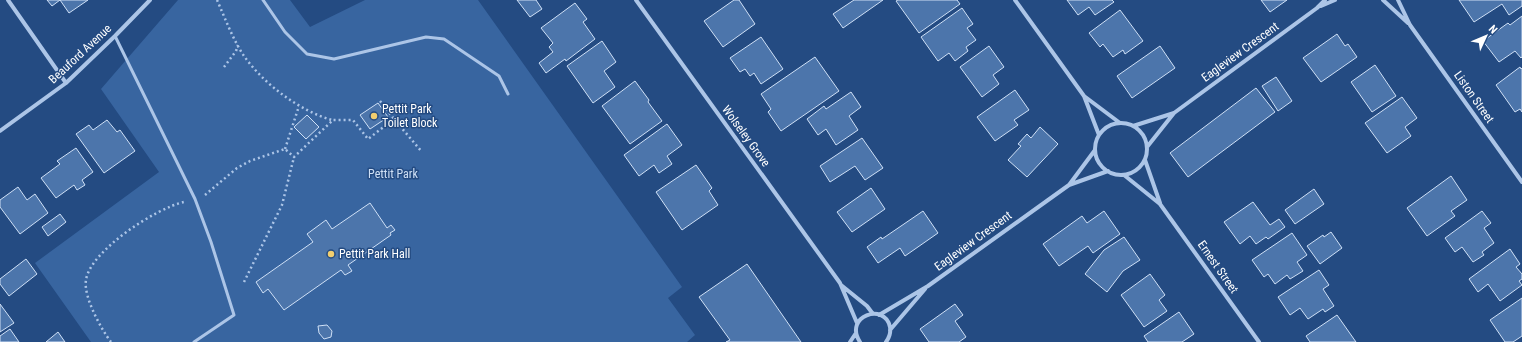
<svg xmlns="http://www.w3.org/2000/svg" width="1522" height="342" viewBox="0 0 1522 342" font-family="'Roboto Condensed',sans-serif">
<style>
.green{fill:#3865a0}
.building{fill:#4c75ab;stroke:#cfe0f6}
.lines{fill:none;stroke-linecap:round;stroke-linejoin:round}
.path{stroke:#acc5e7;stroke-width:2.5;stroke-dasharray:2 3;stroke-linecap:butt}
.service{stroke:#acc5e7;stroke-width:3}
.minor{stroke:#acc5e7;stroke-width:4}
.poi-dot{fill:#f2ce6f;stroke:#244b82;stroke-width:1.5}
.labels{text-anchor:middle;stroke-width:3;stroke-linejoin:round;paint-order:stroke}
.street-label{font-size:12px;fill:#fff;stroke:#244b82}
.poi-label{font-size:12px;fill:#fff;stroke:#244b82;text-anchor:start}
.park-label{font-size:12px;fill:#cfe0f6;stroke:#244b82}
</style>
<rect width="100%" height="100%" fill="#244b82"/>
<path class="green" d="M178,0H290L310,27L365,0H478L682,287L668,298L695,335L687,342H91L35,263L159,172L101,89Z"/>
<path class="building" d="M47,0H88L69,13L60,0L52,6Z
M517,0H536L542,9L530,17Z
M734,0H739L755,24L723,47L704,21Z
M854,0H883L843,28L833,14Z
M898,0H957L960,4L919,33L896,1Z
M1067,0H1112L1114,2L1095,15L1089,7L1078,15Z
M1261,0H1287L1270,12Z
M1459,0H1522V6L1509,15L1502,4L1474,22Z
M575,3L587,19L583,22L595,39L566,61L565,59L546,73L539,63L553,52L549,47L553,43L541,28Z
M962,8L973,24L967,28L976,40L966,47L968,51L955,61L949,53L938,61L921,37Z
M1120,10L1143,41L1125,54L1123,50L1113,57L1103,44L1100,47L1089,33Z
M1522,16V57L1521,58L1515,51L1499,62L1483,41L1508,23L1510,25Z
M1337,34L1345,46L1348,44L1357,57L1321,82L1303,58Z
M761,37L783,69L761,84L754,73L750,76L745,69L740,72L730,58Z
M602,41L616,62L604,71L615,87L593,103L567,66Z
M989,46L1004,67L993,75L999,84L982,97L960,67Z
M1160,46L1175,68L1132,98L1117,76Z
M815,57L839,91L781,131L768,112L771,109L761,94Z
M1375,65L1396,96L1372,112L1351,82Z
M1520,67L1521,69L1522,68V112L1520,109L1515,112L1496,85Z
M1276,77L1292,101L1278,111L1262,86Z
M635,81L649,100L648,102L662,121L630,144L602,106Z
M1256,88L1275,112L1188,177L1170,153Z
M1015,90L1029,110L1014,120L1018,125L995,141L977,117Z
M851,92L861,107L849,116L858,130L836,145L826,129L818,135L807,119L824,106L826,109Z
M1402,97L1417,118L1405,127L1411,136L1387,153L1365,123Z
M378,103L388,117L370,129L360,115Z
M307,115L319,127L306,139L294,127Z
M107,120L117,132L120,130L135,151L104,173L76,134L89,125L93,130Z
M667,124L682,145L667,156L672,164L659,173L654,165L639,176L624,155Z
M1040,127L1058,144L1027,177L1008,160L1021,146L1018,144L1027,134L1031,138Z
M862,138L883,168L865,180L855,166L830,182L820,166Z
M76,148L93,172L82,180L85,185L77,190L74,185L56,198L41,178L60,164L57,161Z
M696,165L712,188L709,191L718,205L682,230L656,192Z
M1451,176L1467,200L1451,211L1455,216L1427,236L1407,208Z
M18,187L27,200L35,194L48,213L20,234L0,207V200Z
M871,188L885,209L852,232L837,212Z
M1314,189L1324,204L1295,224L1285,210Z
M1253,202L1270,225L1279,219L1285,227L1268,239L1266,237L1256,244L1250,236L1240,244L1224,222Z
M370,203L387,228L391,225L395,230L390,233L391,235L348,265L352,271L345,275L341,270L284,310L268,289L263,293L256,282L313,242L307,234L326,220L332,229Z
M923,211L938,233L905,256L900,248L878,263L867,247L881,237L882,239Z
M1104,211L1120,234L1093,253L1088,246L1059,266L1043,244L1082,216L1087,223Z
M1482,211L1491,223L1484,228L1494,243L1482,252L1484,255L1473,262L1462,247L1455,252L1445,238Z
M60,214L66,222L48,236L42,227Z
M1331,232L1342,248L1320,264L1307,246L1323,235L1324,237Z
M1292,233L1307,255L1297,262L1303,271L1290,279L1287,275L1275,284L1268,274L1264,277L1252,260Z
M1124,237L1140,260L1123,271L1107,292L1085,274L1104,250Z
M1510,249L1520,264L1516,267L1522,274V279L1519,281L1522,285L1500,301L1488,284L1478,292L1469,279Z
M26,259L37,274L9,296L0,284V279Z
M747,264L801,342H726L730,340L699,297Z
M1319,270L1329,285L1323,289L1334,306L1325,312L1323,309L1308,319L1300,308L1290,315L1278,297Z
M1150,274L1165,295L1159,300L1167,311L1144,327L1121,295Z
M1522,298V336L1513,342H1505L1490,320Z
M0,304L14,323L0,332Z
M955,304L963,315L955,321L966,337L959,342H929L920,329Z
M1179,312L1194,334L1182,342H1148L1144,336Z
M1337,315L1356,342H1310L1306,336Z
M327,325L332,331L331,337L324,339L319,333L318,326Z
M10,329L19,342H0V336Z
M58,332L65,342H46Z"/>
<g class="lines">
<path class="path" d="M217,0C225,18 232,37 242,53C261,82 299,111 332,120
M224,67L236,51L238,45
M380,101L394,119
M285,149L299,106
M205,195L237,168L250,161L285,149L294,157L333,120H353L368,139L394,119L422,152
M244,282L282,205L294,157
M111,342C101,329 83,296 86,280C90,251 156,208 184,202"/>
<path class="service" d="M263,0L285,32L307,54L334,59L426,37L444,39L499,76L508,94
M115,36L195,199L211,242L234,315L194,342"/>
<path class="minor" d="M8,0L66,83
M636,0L840,283L857,323
M1015,0L1084,96L1099,135
M1383,0L1408,23
M1398,0L1410,25L1522,182
M1321,6L1335,0
M1084,96L1120,123
M1095 149a26 26 0 1 1 52 0a26 26 0 1 1-52 0Z
M1133,126L1174,113
M0,131L66,83L115,36L150,0
M1147,147L1174,113L1317,8L1325,0
M1145,160L1160,203
M1124,175L1160,204L1259,342
M1069,185L1108,171
M841,285L867,306L873,314
M879,315L928,286L1069,185L1095,150
M890,330L925,289
M850,342L856,333
M860,342C843,316 885,302 890,327C891,333 889,338 886,342"/>
</g>
<g class="poi-dot">
<circle cx="374" cy="116" r="4"/>
<circle cx="331" cy="254" r="4"/>
</g>
<g class="labels">
<g class="street-label">
<text transform="translate(1240 52) rotate(-36)" y="4">Eagleview Crescent</text>
<text transform="translate(80 54) rotate(-43)" y="4">Beauford Avenue</text>
<text transform="translate(1474 97) rotate(55)" y="4">Liston Street</text>
<text transform="translate(746 136) rotate(54)" y="4">Wolseley Grove</text>
<text transform="translate(973 241) rotate(-36)" y="4">Eagleview Crescent</text>
<text transform="translate(1218 267) rotate(55)" y="4">Ernest Street</text>
</g>
<g class="poi-label">
<text x="382" y="113">Pettit Park<tspan x="382" dy="14">Toilet Block</tspan></text>
<text x="339" y="258">Pettit Park Hall</text>
</g>
<g class="park-label">
<text x="393" y="178">Pettit Park</text>
</g>
</g>
<g transform="translate(1486 36) rotate(46)" stroke="#244b82" stroke-width="3" paint-order="stroke">
<path d="M0-3L7 15L0 10L-7 15Z" fill="#ffffff"/>
<text y="-6" font-size="11" font-weight="bold" text-anchor="middle" fill="#ffffff">N</text>
</g>
</svg>
